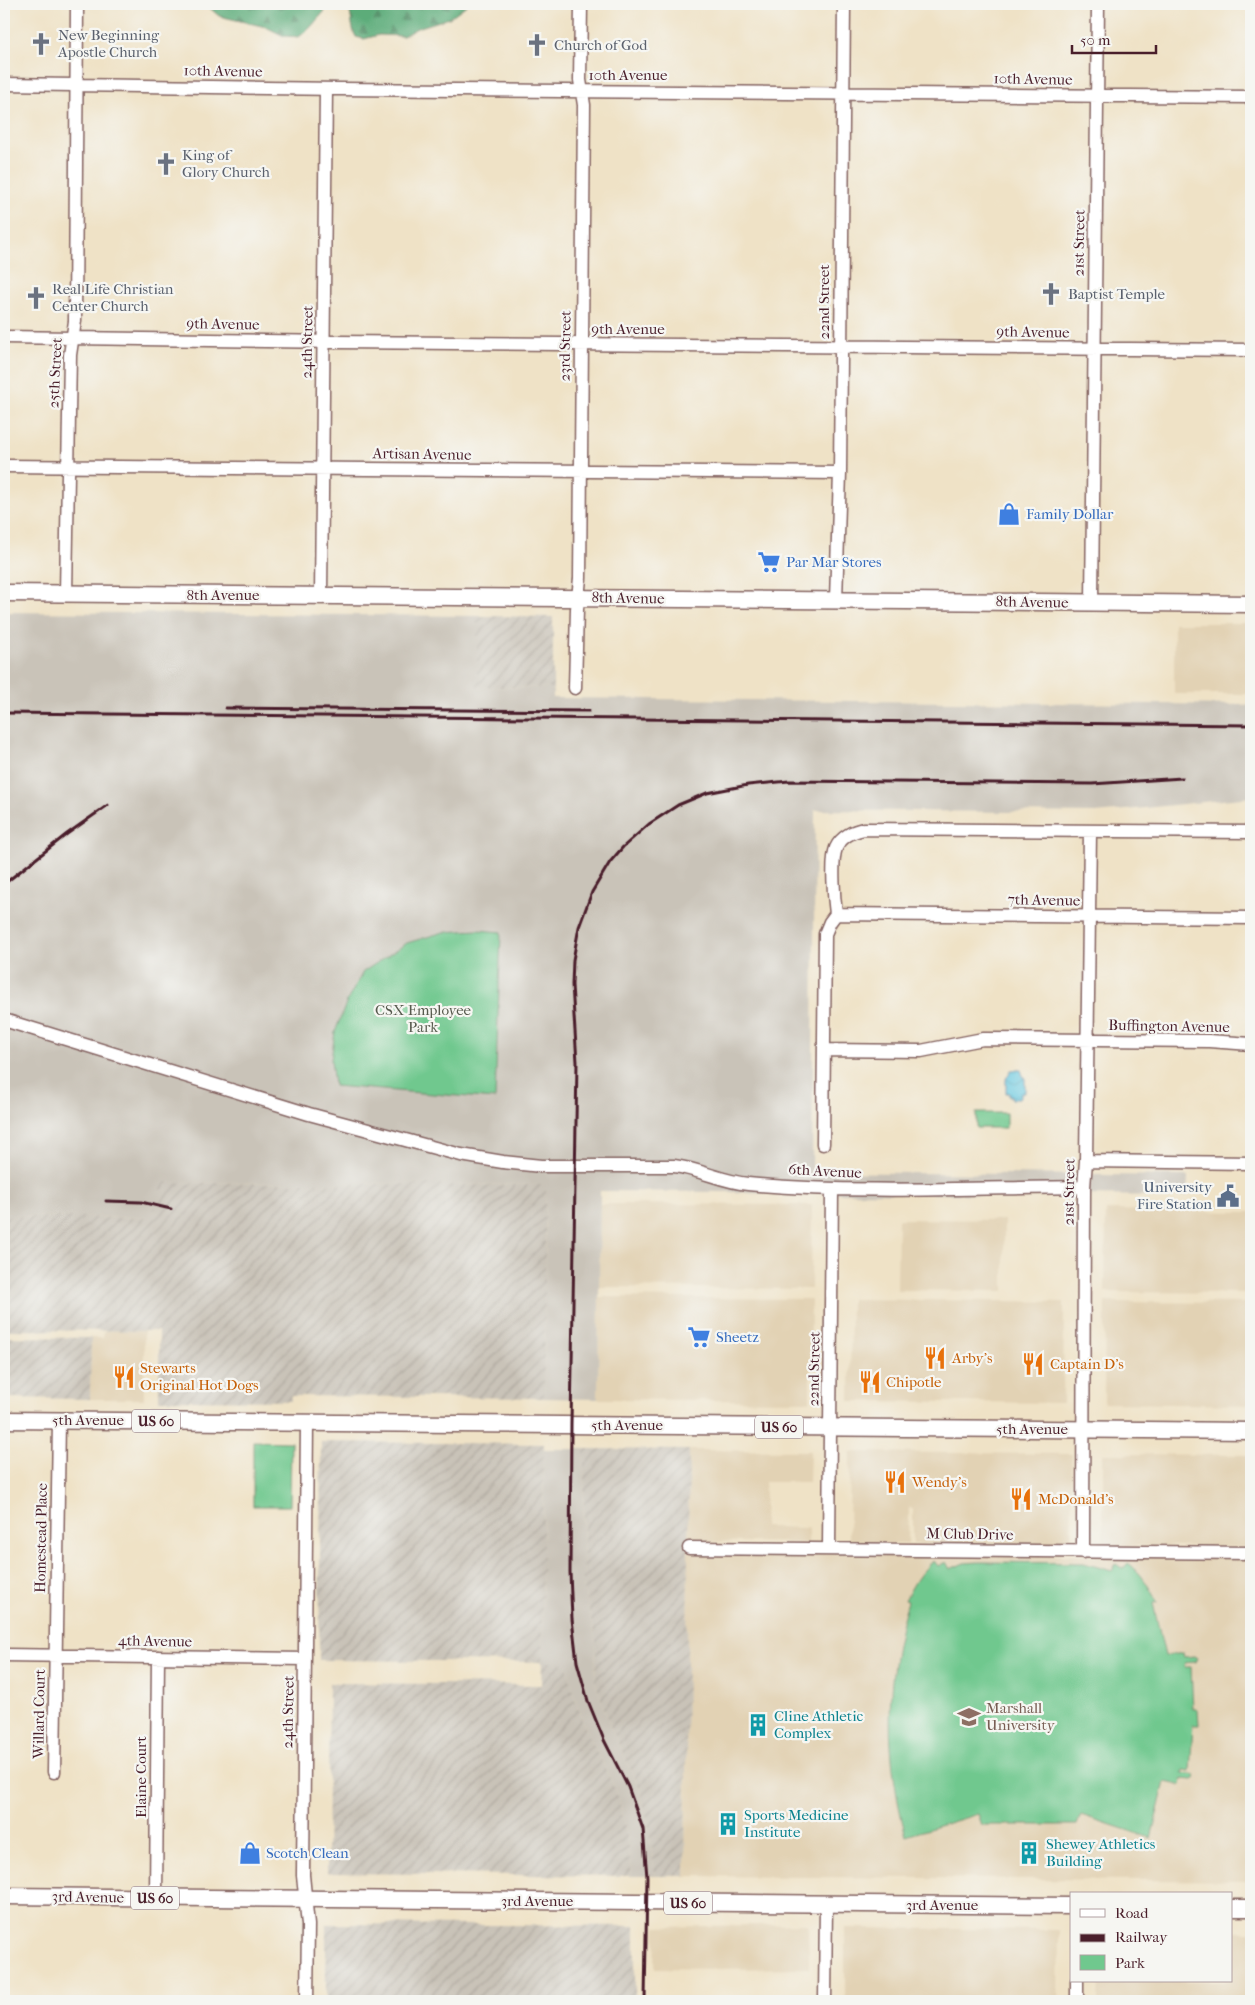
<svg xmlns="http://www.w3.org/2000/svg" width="1255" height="2005" viewBox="0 0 1255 2005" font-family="'IM FELL French Canon',serif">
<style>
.built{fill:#e2d2b4}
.industrial{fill:url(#industrial-furrows)}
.railway{fill:#c9c3b8}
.forest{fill:url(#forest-firs);stroke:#536652}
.park{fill:#70c88e;stroke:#5d745c}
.water{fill:url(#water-waves);stroke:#567386}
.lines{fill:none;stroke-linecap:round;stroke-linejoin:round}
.minor-casing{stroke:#846361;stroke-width:15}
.major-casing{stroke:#846361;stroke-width:19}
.minor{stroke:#fff;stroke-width:12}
.major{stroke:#fff;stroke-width:16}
.rail{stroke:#4a1f2b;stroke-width:3}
.labels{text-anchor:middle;stroke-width:4.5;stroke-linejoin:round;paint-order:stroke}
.shield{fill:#f6f6f2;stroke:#7e6067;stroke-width:1}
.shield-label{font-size:14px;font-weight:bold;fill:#4a1f2b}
.worship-label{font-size:15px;fill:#5b616d;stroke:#f6f6f2;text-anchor:start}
.street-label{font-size:15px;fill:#4a1f2b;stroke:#f6f6f2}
.shop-label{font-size:15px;fill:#366cbe;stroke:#f6f6f2;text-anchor:start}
.park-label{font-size:15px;fill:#575a4e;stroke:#f6f6f2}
.service-label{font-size:15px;fill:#4e5e75;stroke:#f6f6f2;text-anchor:end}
.food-label{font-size:15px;fill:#c56008;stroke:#f6f6f2;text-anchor:start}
.education-label{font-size:15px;fill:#785e54;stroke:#f6f6f2;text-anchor:start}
.culture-label{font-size:15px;fill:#0d838f;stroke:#f6f6f2;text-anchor:start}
</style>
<defs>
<pattern id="industrial-furrows" width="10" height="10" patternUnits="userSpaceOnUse" patternTransform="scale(1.25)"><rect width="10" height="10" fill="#c9c3b8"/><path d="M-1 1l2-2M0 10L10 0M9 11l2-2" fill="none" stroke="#aea79e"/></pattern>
<pattern id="forest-firs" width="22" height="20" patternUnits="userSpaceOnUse" patternTransform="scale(1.25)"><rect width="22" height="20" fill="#5cac79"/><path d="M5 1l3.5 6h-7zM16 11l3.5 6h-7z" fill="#4e8b63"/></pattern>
<pattern id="water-waves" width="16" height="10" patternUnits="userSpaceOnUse" patternTransform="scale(1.25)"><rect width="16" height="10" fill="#62c7e0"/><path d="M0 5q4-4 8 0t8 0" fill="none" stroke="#57aac0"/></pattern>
</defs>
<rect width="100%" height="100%" fill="#f6f6f2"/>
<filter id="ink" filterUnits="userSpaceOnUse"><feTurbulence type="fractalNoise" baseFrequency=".02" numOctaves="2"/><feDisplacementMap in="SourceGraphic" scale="10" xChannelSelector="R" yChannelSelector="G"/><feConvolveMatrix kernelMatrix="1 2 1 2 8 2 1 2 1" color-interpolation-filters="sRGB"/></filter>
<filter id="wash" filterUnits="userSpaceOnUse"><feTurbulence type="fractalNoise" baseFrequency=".0096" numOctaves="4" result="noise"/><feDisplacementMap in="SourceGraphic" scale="20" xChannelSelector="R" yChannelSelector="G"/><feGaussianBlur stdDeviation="1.12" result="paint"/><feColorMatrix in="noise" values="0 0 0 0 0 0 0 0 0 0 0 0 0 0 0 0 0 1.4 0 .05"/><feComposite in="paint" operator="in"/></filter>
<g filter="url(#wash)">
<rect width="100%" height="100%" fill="#efe2c6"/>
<path class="built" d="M1174,623H1251V694H1174Z
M600,1204L812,1205L811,1289L599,1287Z
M1106,1210L1251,1212V1293L1105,1292Z
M898,1219L1004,1220V1291L897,1290Z
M599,1297L811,1299L810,1401L598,1399Z
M851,1299L1064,1302L1063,1403L850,1401Z
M1105,1302L1251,1303V1405L1104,1403Z
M104,1331H144V1399H90L91,1338H103Z
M689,1450L810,1451L809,1482H765L764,1527L809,1528L808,1543L688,1541Z
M850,1452L1072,1454L1071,1545L913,1544V1509L909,1508L908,1543H849Z
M1103,1454L1251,1455V1547L1103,1545Z
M688,1552L1251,1557V1881L685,1876Z
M808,1924L809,1968L718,1969L655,1968L656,1927Z
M845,1928L1059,1930L1058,2001H845Z
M1231,1932H1251V2001H1098L1099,1981H1231Z"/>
<path class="industrial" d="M477,616L553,617V688L476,687Z
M161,1182L546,1185L544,1398L291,1396V1401L159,1400V1331L4,1330V1216L153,1218L154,1207H161Z
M4,1337L91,1338L90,1399L4,1398Z
M321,1442L544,1444L542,1661L567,1662L574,1696L584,1725L612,1782L621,1807L627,1835L632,1876L327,1873L329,1683L541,1685L542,1662L319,1660Z
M584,1449L689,1450L685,1876H655L648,1823L639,1788L610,1726L595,1682L596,1643L583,1585Z
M326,1924L635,1926V2001H326Z"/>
<path class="railway" d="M4,612L477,616V687L553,688V698L1251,705V797L1096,813L815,810L812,1172L1188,1176L1187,1196L600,1191L598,1399L544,1398L546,1185L161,1182V1207L154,1208V1218L4,1216Z
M544,1449H584L583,1585L596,1643L595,1682L610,1726L639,1788L648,1823L655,1876H632L627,1835L621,1807L612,1782L584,1725L574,1696L567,1663L542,1662Z"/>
<path class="forest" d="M205,4H331L310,28L299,37L284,36L266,27L219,16Z
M346,4H468L449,18L417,28L403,36L379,35L364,39L356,37C350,26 353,13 346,4Z"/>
<path class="park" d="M478,930L501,932L495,1099L334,1086L331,1060L335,1032L347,1001L363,972L407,943L444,932Z
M976,1113H1006V1128H976Z
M253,1441L291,1442L290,1506H253Z
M934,1561L938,1566L946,1562L950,1569L964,1563L979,1562L1084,1563L1112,1571L1116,1564L1123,1569L1128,1563C1142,1573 1149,1587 1157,1602L1153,1603L1165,1656L1183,1653L1184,1657L1194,1656L1197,1658L1195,1662L1184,1663L1185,1667H1191L1193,1709H1198L1199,1725H1193L1190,1771L1184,1770L1183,1773L1194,1775L1196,1778L1193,1780L1182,1779L1181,1785L1165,1782L1151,1838L1081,1815L1077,1825H982L978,1814L906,1836C885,1758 884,1679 908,1601L905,1600C913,1585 920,1571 934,1561Z"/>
<path class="water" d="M1011,1070H1021L1023,1076L1025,1077V1093H1022L1019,1099H1012V1096H1009V1093H1006V1079Z"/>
</g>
<g filter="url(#ink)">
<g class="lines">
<defs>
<path id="minor" d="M4,84L340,89L1251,97
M4,337L337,342L1251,350
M4,466L840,473
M66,594L70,355L75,321L77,4
M321,596L326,89
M836,600L840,473L844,4
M1092,602L1098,4
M575,688L577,609L580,578L584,105L580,80L581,4
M836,914L1251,918
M4,1020L309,1114L461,1155L503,1162L541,1166H674C700,1169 723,1182 748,1184C860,1194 972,1188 1084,1187
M824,1050L921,1051L983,1039L1209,1041L1251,1044
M823,1144L825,934L830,922L836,914C834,899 831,861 836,848C841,837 853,831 864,829L1251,832
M1086,1161L1251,1163
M689,1548L1251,1553
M829,1549L832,1190
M1083,1552L1084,1187L1086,1161L1090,832
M4,1655L305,1659
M54,1772L59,1420
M156,1898L158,1657
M307,2001L308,1925L303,1875L307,1423
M825,2001L826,1904
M1077,2001V1981"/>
<path id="major" d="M4,593L1251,604
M4,1420L1251,1431
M4,1896L1071,1906
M1231,1908H1251"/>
</defs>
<use href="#minor" class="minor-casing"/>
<use href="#major" class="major-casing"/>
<use href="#minor" class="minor"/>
<use href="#major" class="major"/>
<path class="rail" d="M226,708L589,711
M4,713L1251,725
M4,884L67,834L108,805
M106,1201L141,1202L171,1209
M645,2001L647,1877L643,1829L628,1787L604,1740L588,1701L577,1662L572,1619L570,1572L571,1425L577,1062L572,985L573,960L579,927L592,892L610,862L623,847L649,824L678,805L707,793L748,785L789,781L1092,784L1182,778"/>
</g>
</g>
<defs>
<symbol id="church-bare" viewBox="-9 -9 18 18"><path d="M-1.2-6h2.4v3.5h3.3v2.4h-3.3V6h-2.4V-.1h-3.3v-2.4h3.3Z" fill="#6b7280" stroke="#f6f6f2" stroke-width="2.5" paint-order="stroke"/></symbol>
<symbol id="shop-bare" viewBox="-9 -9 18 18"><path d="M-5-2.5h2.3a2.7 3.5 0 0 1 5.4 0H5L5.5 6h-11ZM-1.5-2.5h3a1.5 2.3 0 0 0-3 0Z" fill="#3f7fe0" stroke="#f6f6f2" stroke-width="2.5" paint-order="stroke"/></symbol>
<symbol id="supermarket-bare" viewBox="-9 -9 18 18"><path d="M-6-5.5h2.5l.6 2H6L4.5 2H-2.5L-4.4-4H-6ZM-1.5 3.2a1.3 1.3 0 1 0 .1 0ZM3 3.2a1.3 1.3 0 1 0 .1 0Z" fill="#3f7fe0" stroke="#f6f6f2" stroke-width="2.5" paint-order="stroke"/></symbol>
<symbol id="civic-bare" viewBox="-9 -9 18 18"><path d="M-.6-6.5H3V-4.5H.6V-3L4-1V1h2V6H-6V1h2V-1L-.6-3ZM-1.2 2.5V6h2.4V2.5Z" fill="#5c6f8a" stroke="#f6f6f2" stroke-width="2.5" paint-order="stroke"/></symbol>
<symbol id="restaurant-bare" viewBox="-9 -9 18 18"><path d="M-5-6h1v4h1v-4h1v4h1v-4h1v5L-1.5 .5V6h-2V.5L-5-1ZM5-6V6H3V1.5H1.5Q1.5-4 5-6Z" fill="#e8710a" stroke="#f6f6f2" stroke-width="2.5" paint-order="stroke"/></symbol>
<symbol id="university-bare" viewBox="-9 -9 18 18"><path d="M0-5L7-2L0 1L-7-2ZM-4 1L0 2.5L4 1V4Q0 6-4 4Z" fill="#8d6e63" stroke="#f6f6f2" stroke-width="2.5" paint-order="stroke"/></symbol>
<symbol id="building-bare" viewBox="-9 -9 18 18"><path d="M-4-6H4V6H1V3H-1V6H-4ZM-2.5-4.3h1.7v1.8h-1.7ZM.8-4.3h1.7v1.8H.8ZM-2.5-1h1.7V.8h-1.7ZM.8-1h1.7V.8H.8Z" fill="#0f9aa8" stroke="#f6f6f2" stroke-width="2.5" paint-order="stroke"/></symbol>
</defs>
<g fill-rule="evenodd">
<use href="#church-bare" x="25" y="28" width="32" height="32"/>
<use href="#church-bare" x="521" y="29" width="32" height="32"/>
<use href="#church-bare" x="150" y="148" width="32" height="32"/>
<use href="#church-bare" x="1035" y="278" width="32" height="32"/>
<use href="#church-bare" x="20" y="282" width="32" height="32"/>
<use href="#shop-bare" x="993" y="498" width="32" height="32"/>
<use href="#supermarket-bare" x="753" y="546" width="32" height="32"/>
<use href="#civic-bare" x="1212" y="1180" width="32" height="32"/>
<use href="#supermarket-bare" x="683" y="1321" width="32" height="32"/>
<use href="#restaurant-bare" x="919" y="1342" width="32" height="32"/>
<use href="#restaurant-bare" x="1017" y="1348" width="32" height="32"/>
<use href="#restaurant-bare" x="108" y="1361" width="32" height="32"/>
<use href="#restaurant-bare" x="854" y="1366" width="32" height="32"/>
<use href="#restaurant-bare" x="879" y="1466" width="32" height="32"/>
<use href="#restaurant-bare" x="1005" y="1483" width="32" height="32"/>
<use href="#university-bare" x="953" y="1701" width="32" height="32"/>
<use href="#building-bare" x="742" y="1709" width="32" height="32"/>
<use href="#building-bare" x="712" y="1808" width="32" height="32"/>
<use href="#shop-bare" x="234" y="1837" width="32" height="32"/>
<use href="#building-bare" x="1013" y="1837" width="32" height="32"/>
</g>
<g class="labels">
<g class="shield">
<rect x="132" y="1409.5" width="48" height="23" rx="4"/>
<rect x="755" y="1415.5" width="48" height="23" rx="4"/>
<rect x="131" y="1886.5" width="48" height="23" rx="4"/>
<rect x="664" y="1891.5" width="48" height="23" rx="4"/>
</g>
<g class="shield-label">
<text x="156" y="1426">US 60</text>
<text x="779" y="1432">US 60</text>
<text x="155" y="1903">US 60</text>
<text x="688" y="1908">US 60</text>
</g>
<g class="worship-label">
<text x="58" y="40">New Beginning<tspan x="58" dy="17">Apostle Church</tspan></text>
<text x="554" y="50">Church of God</text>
<text x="182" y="160">King of<tspan x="182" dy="17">Glory Church</tspan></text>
<text x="52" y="294">Real Life Christian<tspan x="52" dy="17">Center Church</tspan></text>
<text x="1068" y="299">Baptist Temple</text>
</g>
<g class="street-label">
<text transform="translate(223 71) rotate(1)" y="5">10th Avenue</text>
<text x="628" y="80">10th Avenue</text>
<text transform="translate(1033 79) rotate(1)" y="5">10th Avenue</text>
<text transform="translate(1079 243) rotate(-89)" y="5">21st Street</text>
<text transform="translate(824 302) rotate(-90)" y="5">22nd Street</text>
<text transform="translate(223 324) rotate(1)" y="5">9th Avenue</text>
<text x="628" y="334">9th Avenue</text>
<text transform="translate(1033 332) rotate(1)" y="5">9th Avenue</text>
<text transform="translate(307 342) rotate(-89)" y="5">24th Street</text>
<text transform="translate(565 346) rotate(-89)" y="5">23rd Street</text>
<text transform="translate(55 373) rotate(-87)" y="5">25th Street</text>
<text transform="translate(422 454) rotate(1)" y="5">Artisan Avenue</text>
<text x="223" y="600">8th Avenue</text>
<text transform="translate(628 598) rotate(1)" y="5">8th Avenue</text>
<text transform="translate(1032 602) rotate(1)" y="5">8th Avenue</text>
<text transform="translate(1044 900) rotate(1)" y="5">7th Avenue</text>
<text transform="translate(1169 1026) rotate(1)" y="5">Buffington Avenue</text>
<text transform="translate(825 1171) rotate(3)" y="5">6th Avenue</text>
<text transform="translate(1069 1192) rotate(-89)" y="5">21st Street</text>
<text transform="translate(814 1369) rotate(-89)" y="5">22nd Street</text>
<text x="88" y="1425">5th Avenue</text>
<text x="627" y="1430">5th Avenue</text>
<text x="1032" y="1434">5th Avenue</text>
<text transform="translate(970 1534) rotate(1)" y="5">M Club Drive</text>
<text transform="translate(41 1538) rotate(-89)" y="5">Homestead Place</text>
<text transform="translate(155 1641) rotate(1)" y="5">4th Avenue</text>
<text transform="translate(288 1712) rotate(-89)" y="5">24th Street</text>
<text transform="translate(39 1714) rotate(-89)" y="5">Willard Court</text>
<text transform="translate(141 1777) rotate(-90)" y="5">Elaine Court</text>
<text transform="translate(88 1897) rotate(1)" y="5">3rd Avenue</text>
<text x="537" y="1906">3rd Avenue</text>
<text x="942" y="1910">3rd Avenue</text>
</g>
<g class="shop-label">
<text x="1026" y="519">Family Dollar</text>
<text x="786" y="567">Par Mar Stores</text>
<text x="716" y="1342">Sheetz</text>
<text x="266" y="1858">Scotch Clean</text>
</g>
<g class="park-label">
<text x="423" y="1015">CSX Employee<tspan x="423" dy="17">Park</tspan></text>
</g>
<g class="service-label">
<text x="1212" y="1192">University<tspan x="1212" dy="17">Fire Station</tspan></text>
</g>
<g class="food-label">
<text x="952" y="1363">Arby's</text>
<text x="1050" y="1369">Captain D's</text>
<text x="140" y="1373">Stewarts<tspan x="140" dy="17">Original Hot Dogs</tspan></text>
<text x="886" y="1387">Chipotle</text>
<text x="912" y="1487">Wendy's</text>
<text x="1038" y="1504">McDonald's</text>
</g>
<g class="education-label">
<text x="986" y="1713">Marshall<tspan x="986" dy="17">University</tspan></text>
</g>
<g class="culture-label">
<text x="774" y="1721">Cline Athletic<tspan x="774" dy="17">Complex</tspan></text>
<text x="744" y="1820">Sports Medicine<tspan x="744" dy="17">Institute</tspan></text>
<text x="1046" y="1849">Shewey Athletics<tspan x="1046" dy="17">Building</tspan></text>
</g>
</g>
<rect width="1255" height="2005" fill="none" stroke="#f6f6f2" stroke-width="20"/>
<rect x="1070" y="1892" width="162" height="90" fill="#f6f6f2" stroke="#b1a0a2"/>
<rect x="1080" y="1909" width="25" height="8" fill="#ffffff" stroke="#b1a0a2"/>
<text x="1115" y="1918" font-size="15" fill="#4a1f2b">Road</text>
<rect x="1080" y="1934" width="25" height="8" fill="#4a1f2b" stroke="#b1a0a2"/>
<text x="1115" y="1942" font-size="15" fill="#4a1f2b">Railway</text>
<rect x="1080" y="1955" width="25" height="15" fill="#70c88e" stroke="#b1a0a2"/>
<text x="1115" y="1968" font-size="15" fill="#4a1f2b">Park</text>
<path d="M1072 45v8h84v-8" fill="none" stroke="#4a1f2b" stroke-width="2.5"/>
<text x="1080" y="45" font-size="15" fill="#4a1f2b" stroke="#f6f6f2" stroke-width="4" paint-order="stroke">50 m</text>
</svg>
